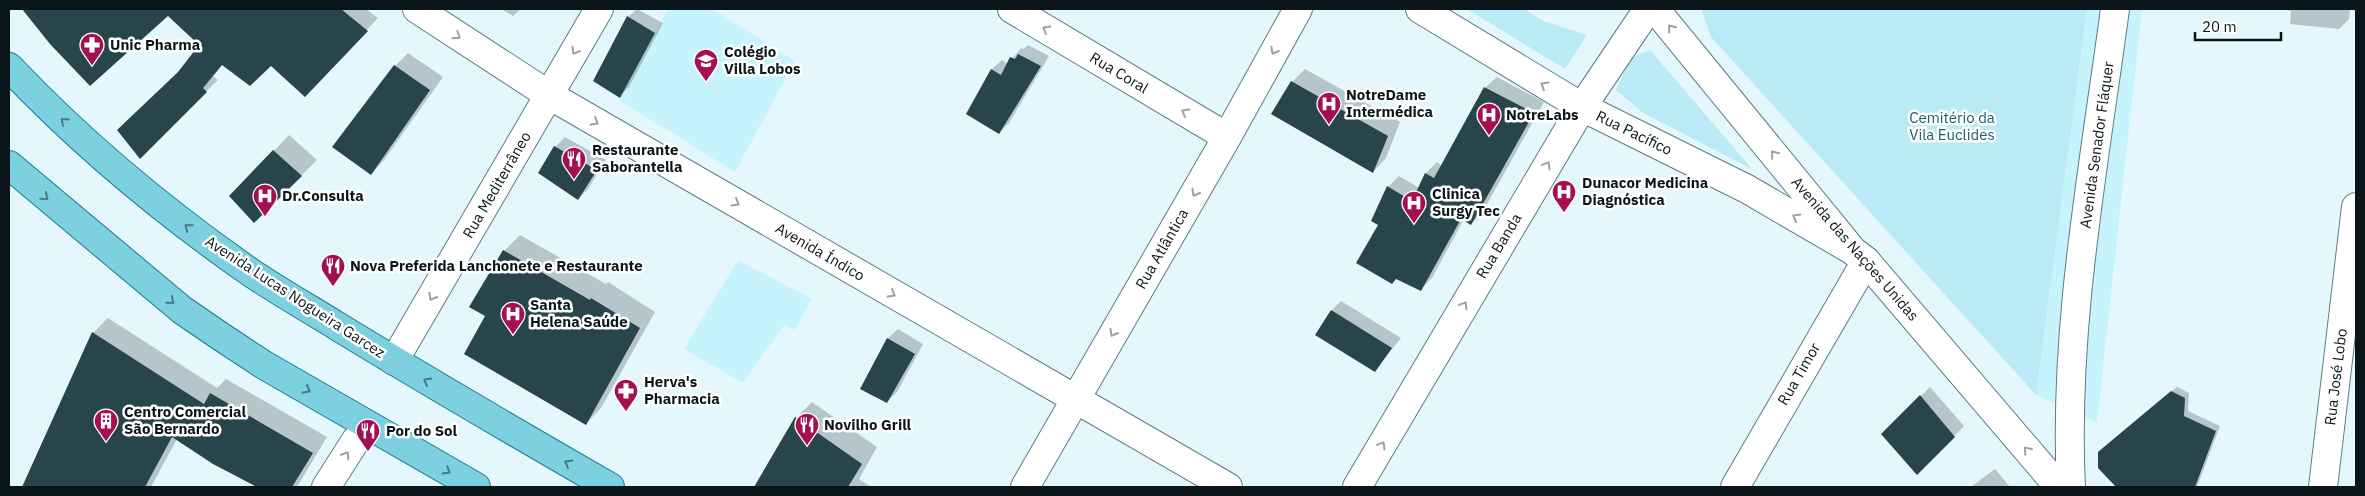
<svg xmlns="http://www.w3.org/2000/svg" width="2365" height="496" viewBox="0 0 2365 496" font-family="'IBM Plex Sans',sans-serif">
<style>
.built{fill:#c7f3fd}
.green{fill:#baeaf5}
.shadow{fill:#0003}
.building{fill:#28454c}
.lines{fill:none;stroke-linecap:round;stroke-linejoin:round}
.minor-casing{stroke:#5d7c83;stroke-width:30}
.tertiary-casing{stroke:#5d7c83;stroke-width:30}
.primary-casing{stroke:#1b7a8c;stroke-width:30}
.minor{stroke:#fff;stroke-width:28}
.tertiary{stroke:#fff;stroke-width:28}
.primary{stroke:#7cd0df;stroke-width:28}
.oneway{stroke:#9da1a3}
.oneway2{stroke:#487c85}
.labels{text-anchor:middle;stroke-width:5;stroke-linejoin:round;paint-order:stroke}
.poi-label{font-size:15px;font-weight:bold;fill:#091518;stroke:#fff;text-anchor:start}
.street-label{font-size:15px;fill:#091518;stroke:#fff}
.park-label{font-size:15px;fill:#195d6a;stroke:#fff}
</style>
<rect width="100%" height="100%" fill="#e3f7fc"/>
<path class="built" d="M668,9H712L795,61L735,172L619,100Z
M2087,9H2142L2097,423L2036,395Z
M738,260L812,299L795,330L784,325L743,383L684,349Z"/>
<path class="green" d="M1467,9H1524L1543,21L1587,35L1565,69Z
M1701,9H2087L2036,395L1711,37Z
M1650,50L1752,169L1643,113L1616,90L1631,58Z"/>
<path class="shadow" d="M24,9H366L378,18L316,84L271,64H223L213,76L218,80L140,157L181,70L201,45L168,15L51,43Z
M501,9H521L513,16Z
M637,9L663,23L629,87L620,96L628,17Z
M2282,9H2350L2349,19L2339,29L2290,24L2291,11Z
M1028,45L1049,56L1009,123L999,133L968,114L992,69L1002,60L1008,64L1021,48L1024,49Z
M408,53L443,77L384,160L371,174L395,66Z
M1305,69L1400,122L1386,158L1373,172L1292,82Z
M1497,77L1544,102L1482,213L1471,224L1464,219L1432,278L1421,289L1380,225L1388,187L1399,176L1419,188L1426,173L1437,162L1442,166L1485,88Z
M289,135L317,160L254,222L274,151Z
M565,137L606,160L588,189L578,199L540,173L555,147Z
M520,235L606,284L608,282L655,312L601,408L586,424L504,251Z
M1341,301L1401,338L1375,370L1332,310Z
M108,318L217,388L226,379L327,437L297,487H253L254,484L177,439L151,487H23L93,333Z
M898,329L923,344L897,392L887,402L862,388L888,338Z
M1930,387L1964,426L1917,474L1883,434Z
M2177,387L2189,393L2188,411L2220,426L2197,487H2117L2100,468L2104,447Z
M812,402L877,447L859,479L871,487H756L796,418Z
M1995,469L2010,487H1971Z"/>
<path class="building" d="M22,9H341L368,31L305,97L271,66L250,86L222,65L203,88L207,92L140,159L117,130L178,72L199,45L168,16L90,86L50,44Z
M627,16L655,33L620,98L593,81Z
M1018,54L1041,66L999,134L966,114L991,69L1001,75L1010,57L1015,59Z
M394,65L430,90L371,175L332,147Z
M1291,81L1388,136L1373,173L1271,114Z
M1484,87L1534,113L1471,225L1461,219L1421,291L1396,279L1392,284L1356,263L1378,225L1371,221L1387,186L1412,201L1425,173L1434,178Z
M554,146L597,170L578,200L538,173Z
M273,150L302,176L254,223L229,196Z
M503,250L590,300L591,298L640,328L586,425L464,354L485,316L469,307Z
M1331,310L1392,348L1375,372L1315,335Z
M92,332L204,404L210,393L313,453L292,487H257L213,464L172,437L145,487H22Z
M887,338L915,354L887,403L860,389Z
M2171,391L2185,398L2184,416L2216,431L2195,487H2116L2098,468V452Z
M1920,395L1955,437L1917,475L1881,434Z
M795,417L862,464L848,487H754Z"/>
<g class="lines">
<defs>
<path id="minor" d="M417,9L549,95L1228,487
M1012,9L1227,137
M1420,9L1582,107L1747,189L1850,249
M394,361L599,9
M326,487L356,440L372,428
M1025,487L1227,137L1298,9
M1357,487L1582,107L1648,9
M1735,487L1866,261
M2323,487L2356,207"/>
<path id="tertiary" d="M1655,9L1853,251L1866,261L2059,487
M2071,487C2063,327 2094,167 2115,9"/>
<path id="primary" d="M9,67C81,143 164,212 250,272C278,291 308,308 337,326C427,381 518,434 610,487
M9,165L182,310L220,336L264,365L476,487"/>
</defs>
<use href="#minor" class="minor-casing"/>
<use href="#tertiary" class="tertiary-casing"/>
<use href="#primary" class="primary-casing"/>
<use href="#minor" class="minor"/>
<use href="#tertiary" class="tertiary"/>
<use href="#primary" class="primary"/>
</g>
<defs><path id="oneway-chevron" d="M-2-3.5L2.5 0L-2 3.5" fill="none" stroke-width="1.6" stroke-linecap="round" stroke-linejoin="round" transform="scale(1.25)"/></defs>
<g class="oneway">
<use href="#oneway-chevron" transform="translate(1671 28) rotate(-129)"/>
<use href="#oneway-chevron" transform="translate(1046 29) rotate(-149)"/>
<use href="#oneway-chevron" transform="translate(457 36) rotate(34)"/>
<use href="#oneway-chevron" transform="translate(575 51) rotate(120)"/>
<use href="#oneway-chevron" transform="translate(1274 51) rotate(119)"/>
<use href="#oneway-chevron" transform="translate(1544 85) rotate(-149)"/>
<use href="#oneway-chevron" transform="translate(1185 112) rotate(-149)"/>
<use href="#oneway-chevron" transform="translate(595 122) rotate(30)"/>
<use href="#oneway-chevron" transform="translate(1774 154) rotate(-129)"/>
<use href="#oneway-chevron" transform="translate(1547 165) rotate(-59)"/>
<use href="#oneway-chevron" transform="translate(1195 193) rotate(120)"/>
<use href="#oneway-chevron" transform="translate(736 203) rotate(30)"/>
<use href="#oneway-chevron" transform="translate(1796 217) rotate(-150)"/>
<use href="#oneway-chevron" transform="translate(892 294) rotate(30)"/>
<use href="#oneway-chevron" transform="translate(432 297) rotate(120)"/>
<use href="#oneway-chevron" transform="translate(1464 305) rotate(-59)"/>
<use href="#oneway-chevron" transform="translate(1113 333) rotate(120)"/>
<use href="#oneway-chevron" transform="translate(1382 445) rotate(-59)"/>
<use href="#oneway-chevron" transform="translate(2027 450) rotate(-131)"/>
<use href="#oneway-chevron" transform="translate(346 455) rotate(-58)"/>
</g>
<g class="oneway2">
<use href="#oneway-chevron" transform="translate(64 121) rotate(-138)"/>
<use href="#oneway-chevron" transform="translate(45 197) rotate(41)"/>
<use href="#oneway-chevron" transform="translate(188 227) rotate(-141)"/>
<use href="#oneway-chevron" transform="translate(171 301) rotate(39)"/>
<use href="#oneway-chevron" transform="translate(427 381) rotate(-150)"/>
<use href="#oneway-chevron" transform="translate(307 390) rotate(30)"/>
<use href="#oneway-chevron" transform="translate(568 463) rotate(-150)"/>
<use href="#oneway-chevron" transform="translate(447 471) rotate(31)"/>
</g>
<defs>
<symbol id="pharmacy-pin" viewBox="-11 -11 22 30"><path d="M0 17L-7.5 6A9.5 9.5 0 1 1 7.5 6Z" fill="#a4104f" stroke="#fff"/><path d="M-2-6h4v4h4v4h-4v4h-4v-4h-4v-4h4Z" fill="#fff"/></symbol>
<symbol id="school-pin" viewBox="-11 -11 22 30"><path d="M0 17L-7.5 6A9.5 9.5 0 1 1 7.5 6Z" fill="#a4104f" stroke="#fff"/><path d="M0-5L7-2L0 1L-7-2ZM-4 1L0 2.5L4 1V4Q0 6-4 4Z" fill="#fff"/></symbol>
<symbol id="hospital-pin" viewBox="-11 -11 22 30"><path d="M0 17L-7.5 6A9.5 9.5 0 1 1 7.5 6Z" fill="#a4104f" stroke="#fff"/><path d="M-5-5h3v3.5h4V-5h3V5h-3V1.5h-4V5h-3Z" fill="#fff"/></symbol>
<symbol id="restaurant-pin" viewBox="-11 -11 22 30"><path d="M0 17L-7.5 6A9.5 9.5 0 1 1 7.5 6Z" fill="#a4104f" stroke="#fff"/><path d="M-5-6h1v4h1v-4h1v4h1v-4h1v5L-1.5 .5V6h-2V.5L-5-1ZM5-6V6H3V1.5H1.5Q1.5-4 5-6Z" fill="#fff"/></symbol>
<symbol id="building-pin" viewBox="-11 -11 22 30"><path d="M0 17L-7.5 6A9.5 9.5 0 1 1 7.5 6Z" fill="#a4104f" stroke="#fff"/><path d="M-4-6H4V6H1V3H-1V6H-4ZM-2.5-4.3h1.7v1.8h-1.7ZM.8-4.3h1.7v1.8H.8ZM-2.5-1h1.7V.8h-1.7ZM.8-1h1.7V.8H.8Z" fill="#fff"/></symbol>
</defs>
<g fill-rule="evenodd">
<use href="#pharmacy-pin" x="78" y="31" width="28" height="38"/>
<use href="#school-pin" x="692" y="47" width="28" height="38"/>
<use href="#hospital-pin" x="1315" y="90" width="28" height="38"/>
<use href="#hospital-pin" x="1475" y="101" width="28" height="38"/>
<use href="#restaurant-pin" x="560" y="145" width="28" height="38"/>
<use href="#hospital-pin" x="1550" y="178" width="28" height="38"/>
<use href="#hospital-pin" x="251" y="182" width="28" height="38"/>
<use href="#hospital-pin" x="1400" y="189" width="28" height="38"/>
<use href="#restaurant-pin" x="319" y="252" width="28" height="38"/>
<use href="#hospital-pin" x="499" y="300" width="28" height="38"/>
<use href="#pharmacy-pin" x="612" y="377" width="28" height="38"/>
<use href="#building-pin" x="92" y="407" width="28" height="38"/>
<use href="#restaurant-pin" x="793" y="411" width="28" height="38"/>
<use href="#restaurant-pin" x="354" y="417" width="28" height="38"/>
</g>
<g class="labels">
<g class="poi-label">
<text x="110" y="50">Unic Pharma</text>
<text x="724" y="57">Colégio<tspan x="724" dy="17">Villa Lobos</tspan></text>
<text x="1346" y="100">NotreDame<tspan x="1346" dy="17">Intermédica</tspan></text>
<text x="1506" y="120">NotreLabs</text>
<text x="592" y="155">Restaurante<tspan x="592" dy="17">Saborantella</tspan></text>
<text x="1582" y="188">Dunacor Medicina<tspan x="1582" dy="17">Diagnóstica</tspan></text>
<text x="1432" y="199">Clinica<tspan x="1432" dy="17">Surgy Tec</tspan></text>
<text x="282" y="201">Dr.Consulta</text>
<text x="350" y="271">Nova Preferida Lanchonete e Restaurante</text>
<text x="530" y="310">Santa<tspan x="530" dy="17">Helena Saúde</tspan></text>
<text x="644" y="387">Herva's<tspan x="644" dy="17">Pharmacia</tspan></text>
<text x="124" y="417">Centro Comercial<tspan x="124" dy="17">São Bernardo</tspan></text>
<text x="824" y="430">Novilho Grill</text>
<text x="386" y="436">Por do Sol</text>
</g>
<g class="street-label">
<text transform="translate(1119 73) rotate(31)" y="5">Rua Coral</text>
<text transform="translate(1634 133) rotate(26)" y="5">Rua Pacífico</text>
<text transform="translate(2097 145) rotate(-82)" y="5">Avenida Senador Fláquer</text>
<text transform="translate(497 185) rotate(-60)" y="5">Rua Mediterrâneo</text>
<text transform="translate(1499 246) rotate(-59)" y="5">Rua Banda</text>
<text transform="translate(1162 249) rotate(-60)" y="5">Rua Atlântica</text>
<text transform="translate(1855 249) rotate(49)" y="5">Avenida das Nações Unidas</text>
<text transform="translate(820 252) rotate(30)" y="5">Avenida Índico</text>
<text transform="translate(295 297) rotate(33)" y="5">Avenida Lucas Nogueira Garcez</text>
<text transform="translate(1799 374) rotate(-60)" y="5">Rua Timor</text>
<text transform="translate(2336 377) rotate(-83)" y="5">Rua José Lobo</text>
</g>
<g class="park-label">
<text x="1952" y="123">Cemitério da<tspan x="1952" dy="17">Vila Euclides</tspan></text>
</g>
</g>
<rect width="2365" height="496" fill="none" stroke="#091518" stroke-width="20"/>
<path d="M2195 32v8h86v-8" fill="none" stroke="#091518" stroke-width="2.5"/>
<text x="2202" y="32" font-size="15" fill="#091518" stroke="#ffffff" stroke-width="4" paint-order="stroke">20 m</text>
</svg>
